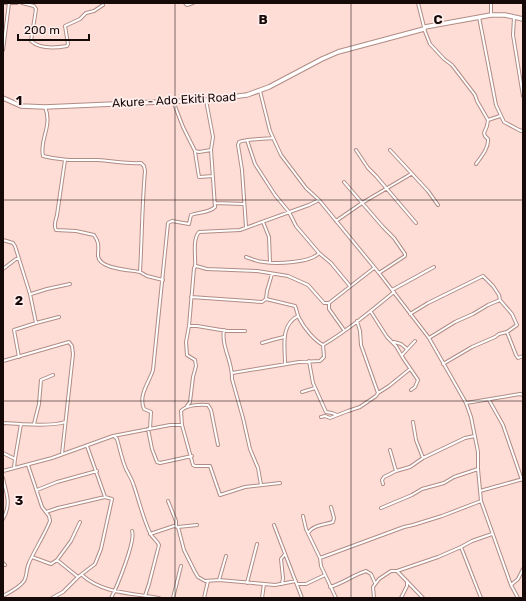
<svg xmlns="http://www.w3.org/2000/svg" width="526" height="601" viewBox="0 0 526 601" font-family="Rubik,sans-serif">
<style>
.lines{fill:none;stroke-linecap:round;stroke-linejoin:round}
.street-casing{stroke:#b18c85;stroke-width:4}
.primary-casing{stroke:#b18c85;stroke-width:5.5}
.street{stroke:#fff;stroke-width:2}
.primary{stroke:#fff;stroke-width:3.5}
.grid{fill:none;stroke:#160a08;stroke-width:1;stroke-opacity:0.55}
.labels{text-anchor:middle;stroke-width:3.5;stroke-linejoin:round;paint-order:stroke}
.street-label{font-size:12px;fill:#160a08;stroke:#ffeeeb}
.grid-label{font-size:13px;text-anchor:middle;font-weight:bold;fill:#160a08;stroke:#ffeeeb;stroke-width:3.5;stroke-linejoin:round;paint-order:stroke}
</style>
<rect width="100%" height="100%" fill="#fdddd6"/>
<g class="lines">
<defs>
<path id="street" d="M5,3H17
M22,3L34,6L36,9L31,41C40,49 56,48 67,46L68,44L65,26L80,19L86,13L94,11L103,5
M185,3L187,5L193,3
M418,3L424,27
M491,3V14
M479,17L496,105L504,122L521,131L523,130
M514,18L513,35L523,96
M424,29L430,44L444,59L452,65L475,95L477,101L488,120
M3,50L9,3
M260,91L270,131L281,155L306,188L319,200L379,273L429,338L466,403L471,417L478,452V469L481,501L511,585L518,598
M173,101L183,127L195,151L199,152L211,150
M45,107C53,126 39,140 43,156C61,161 79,160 98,160C113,161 127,164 141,163L144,166L145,171C142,205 142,238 140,272L147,276L163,280
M247,140L255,164L275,195L289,212L296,226L319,253L331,263L350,286
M356,150L368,168L376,176L416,223
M390,150L428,191L438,205
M195,152L199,177L213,176
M65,160L57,215C56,220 53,225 56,230L76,231L94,235C100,244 98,246 98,256C99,269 130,270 140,272
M476,164C481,157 489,148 488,139L485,136L484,133L487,126L488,120L500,116
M344,182L383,227L394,238L405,254V256L379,273
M215,203L244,204
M336,221L362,203L411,174
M263,222L269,237L270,262
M246,227L242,170L238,145L239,142C245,139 265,139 273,138
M3,240L13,243L15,246L30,294L36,323
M246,257C252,259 258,262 264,262C276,264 311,263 319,253
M195,267C196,257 192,240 199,232L240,230L309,205L319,200
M3,269L16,259H18
M392,290L434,267
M31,294L47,289L70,284
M191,297L262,302L266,299L267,291L272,274
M266,299L295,306C297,310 297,314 299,318C304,328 314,340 323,345
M329,303V309L344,330
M371,312L387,337L396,346L403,358L418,380L415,387L411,390
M410,314L428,303L483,276L493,286L499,295L500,300L512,314L517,325L507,332L499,334L495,337L472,347L443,364
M189,326H197L227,331H245
M224,330C221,347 233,362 232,379L243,418L250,449L258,468L261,485
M507,332L516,355L518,358L523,356
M429,338L455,322L473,314L488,305L500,300
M394,342L401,344L406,348
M262,343L272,340L284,337
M323,345C348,330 371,311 394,292
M402,355L415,341
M19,357L14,330L36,323L59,317
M3,361L69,342L72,346L73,354L62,454
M309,361L313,383L326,412L332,413L337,415
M285,363C285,347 280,325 298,316
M232,373L299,362L320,361L324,357L323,345
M302,392L315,388
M378,393L389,386L410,369
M489,400L503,425L522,480
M466,403L520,394L523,395
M187,406L190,402L193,377L196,366L195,360L187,355L186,342L189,326L194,268L196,266L207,269L257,271L288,276L308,285L324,303H329L374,268
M321,417L325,416L330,418L348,411L360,407L376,396L378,393L361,345L360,331L357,321
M413,422L416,440L423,458
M3,423C18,424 52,427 65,422
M34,424L39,404L41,380L53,375
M182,425L193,465L195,466H210L220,495L245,487L280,483
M148,429L152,449L157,462L160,463L192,456
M150,429L151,412L144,409C138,395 149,383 153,370L168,223L172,221L189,224L191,215C199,212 209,213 215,207L211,150L213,137L206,100
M115,437L117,439C120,449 122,460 126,469C129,475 132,479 134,486C139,501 143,518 150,533C152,538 157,540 159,545L149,584L145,596
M87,446L105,497
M390,450L396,471
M3,453L15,459
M14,468L15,459L21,424
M3,471L52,458L113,436L170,425H182L181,411C186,405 200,404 208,405L211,410L218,445
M3,478C6,494 12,503 3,519
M383,484L382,480L384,477L396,471L410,467L423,458L465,438L475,436
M37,490L57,482L97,471
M480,491L523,479
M168,501L176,521V526
M381,508L412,495L422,489L444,483L454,477L478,469
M46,512L58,508L105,497L112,499L101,549L95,564L78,577L63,592L52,598
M303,516L306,529L320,558L321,566L336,598
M274,525L302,598
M178,527L184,550L195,572L198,577L205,581L219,580L275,585L296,581
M308,533C313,525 324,525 333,522L334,518L331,507
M150,534L174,526L178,527L197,525
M461,547L481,598
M32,557L51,564L57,560
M320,558L404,527L413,525L442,516L481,501
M3,563L5,565
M397,571L423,598
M82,575C103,594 133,593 159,598
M78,577L57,560L71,541L80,522
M219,580L226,556
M247,583L257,544
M282,584L283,578L281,559L285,554
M297,584H306L325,575
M511,585L518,579L523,569
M330,587C344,583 353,575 366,571L371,574L375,583
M3,596C10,592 19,588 24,581C27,577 26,569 29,563C35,549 44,536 50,521L49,516L42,507L28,465
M111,598C117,587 136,540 132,531
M173,598L181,566
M204,598L208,581
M262,598L264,584
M374,598L373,587L379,579L391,571H397L438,557L461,547L472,541L492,534
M401,598L407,586V581"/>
<path id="primary" d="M3,98L21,106L45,107L206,100L247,95L269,87L322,59L338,52L424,29L425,27L491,15H505L523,19"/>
</defs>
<use href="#street" class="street-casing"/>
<use href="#primary" class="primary-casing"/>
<use href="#street" class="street"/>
<use href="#primary" class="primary"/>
</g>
<path class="grid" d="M175,3V598M351,3V598M3,200H523M3,401H523"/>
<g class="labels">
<g class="street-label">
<text transform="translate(174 100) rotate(-3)" y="4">Akure - Ado Ekiti Road</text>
</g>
</g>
<g class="grid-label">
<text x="263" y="24">B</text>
<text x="438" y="24">C</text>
<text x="19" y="105">1</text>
<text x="19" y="305">2</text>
<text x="19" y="505">3</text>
</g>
<rect width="526" height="601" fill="none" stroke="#160a08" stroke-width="8"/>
<path d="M18 34v6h71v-6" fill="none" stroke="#160a08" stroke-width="2"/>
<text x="24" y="34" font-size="12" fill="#160a08" stroke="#ffeeeb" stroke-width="3" paint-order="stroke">200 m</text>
</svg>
